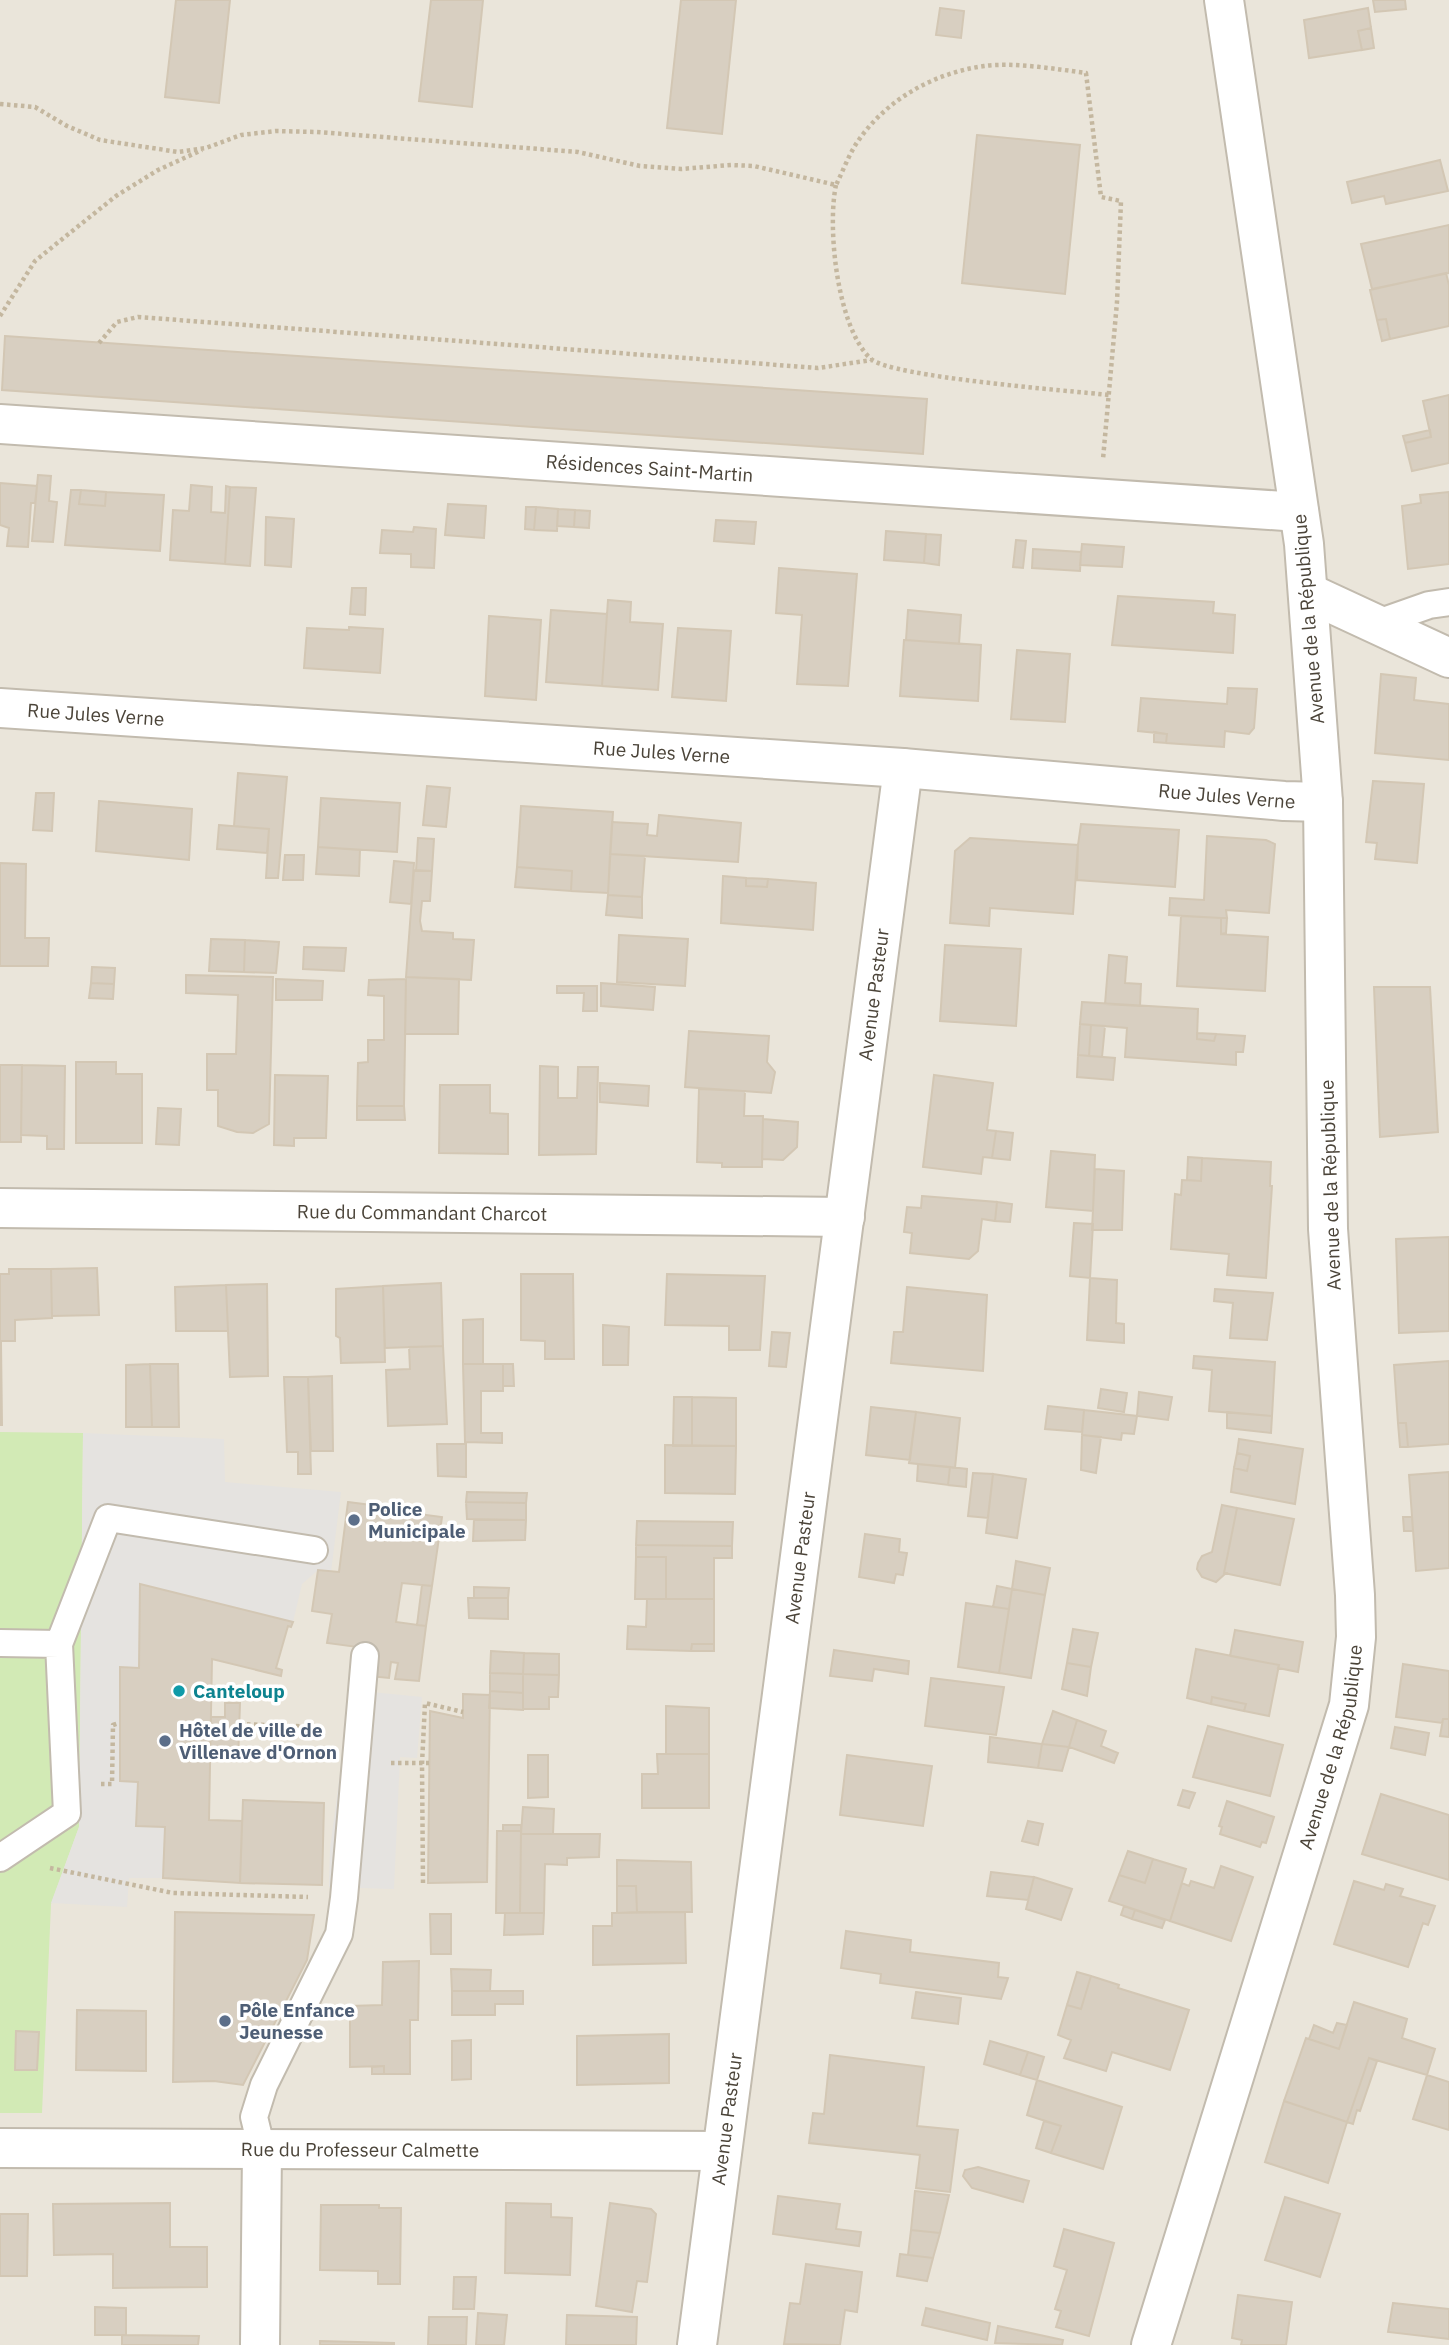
<svg xmlns="http://www.w3.org/2000/svg" width="1449" height="2345" viewBox="0 0 1449 2345" font-family="'IBM Plex Sans',sans-serif">
<style>
.residential{fill:#eae5da}
.green{fill:#d2eab5}
.parking{fill:#e5e3e0}
.building{fill:#d8cfc1;stroke:#d3c7b4;stroke-width:2}
.lines{fill:none;stroke-linecap:round;stroke-linejoin:round}
.lane-casing{stroke:#c2bbae;stroke-width:30}
.street-casing{stroke:#c2bbae;stroke-width:42}
.path{stroke:#c4b79f;stroke-width:4.5;stroke-dasharray:3.5 3.5;stroke-linecap:butt}
.lane{stroke:#fff;stroke-width:26}
.street{stroke:#fff;stroke-width:38}
.service-dot{fill:#5c6f8a;stroke:#fff;stroke-width:2.5}
.culture-dot{fill:#0f9aa8;stroke:#fff;stroke-width:2.5}
.labels{text-anchor:middle;stroke-width:7;stroke-linejoin:round;paint-order:stroke}
.street-label{font-size:19px;fill:#4b4439;stroke:#fff}
.service-label{font-size:19px;font-weight:bold;fill:#4e5e75;stroke:#fff;text-anchor:start}
.culture-label{font-size:19px;font-weight:bold;fill:#0d838f;stroke:#fff;text-anchor:start}
</style>
<rect width="100%" height="100%" fill="#f6f3ec"/>
<path class="residential" d="M0,0H1449V2345H0Z"/>
<path class="green" d="M0,1432L83,1433L79,1827L51,1904L42,2113H0Z"/>
<path class="parking" d="M83,1433L224,1439L225,1482L341,1492L331,1572L318,1570L302,1584L293,1622L140,1585L139,1668H120V1780L138,1782L137,1826L165,1827L163,1878H129L127,1907L51,1903L79,1827Z
M351,1690L422,1697L417,1758L400,1757L394,1889L329,1887L330,1849Z"/>
<path class="building" d="M176,0H230L219,103L165,97Z
M431,0H483L472,107L419,101Z
M681,0H736L722,134L667,128Z
M1373,0H1405L1406,9L1375,12Z
M940,8L964,11L961,38L936,35Z
M1368,8L1371,28L1358,31L1362,50L1309,58L1304,20Z
M1371,28L1374,48L1362,50L1358,31Z
M977,135L1080,145L1065,294L962,283Z
M1440,160L1448,191L1386,204L1384,196L1352,203L1347,182Z
M1449,225V273L1372,289L1361,244Z
M1446,273L1449,285V326L1390,339L1386,319L1377,320L1370,290Z
M1386,319L1390,339L1382,341L1377,320Z
M5,336L927,399L923,454L2,390Z
M1449,395V463L1412,471L1405,443L1431,437L1423,401Z
M1430,430L1431,437L1405,443L1403,436Z
M38,475L51,476L49,501L57,502L53,542L32,541Z
M0,483L37,486L35,503H31L28,547L7,546L9,528L0,525Z
M191,485L212,487L211,512L225,513L226,486L230,487L225,564L170,560L173,510L189,511Z
M230,487L256,488L250,566L225,564Z
M71,490H81L79,504L105,506L106,492L164,495L160,551L65,545Z
M81,490L106,492L105,506L79,504Z
M1449,492V564L1408,569L1402,506L1421,503L1420,495Z
M448,504L486,506L484,538L445,535Z
M526,507H536L534,530L525,529Z
M536,507L558,509L557,531L534,530Z
M558,509L575,510L574,527L557,526Z
M575,510L590,511L589,528L574,527Z
M266,517L294,519L291,567L265,565Z
M716,520L756,522L754,544L714,541Z
M414,527L436,529L434,568L411,567V554L380,553L382,530L413,532Z
M886,531L926,534L924,563L884,560Z
M926,534L941,535L939,565L924,563Z
M1016,540L1026,541L1023,568L1013,567Z
M1082,544L1124,547L1122,567L1080,565Z
M1033,549L1081,552L1080,571L1032,568Z
M779,568L857,574L848,686L797,684L802,615L776,613Z
M352,588H366L365,615L350,614Z
M1118,596L1214,602L1213,613L1235,615L1233,653L1112,645Z
M608,600L631,602L630,622L663,624L658,690L602,686Z
M551,610L607,614L602,686L546,682Z
M908,610L961,615L959,644L906,640Z
M489,616L541,620L536,700L485,696Z
M349,627L383,629L380,673L304,668L307,628L349,630Z
M678,628L731,631L726,701L672,697Z
M904,640L981,645L978,701L900,696Z
M1017,650L1070,654L1065,722L1011,719Z
M1381,674L1416,678L1414,700L1449,704V760L1375,753Z
M1228,688L1257,689L1254,728L1249,734L1225,731L1224,747L1166,743L1167,734L1138,731L1141,698L1227,704Z
M1154,732L1167,734L1166,743L1154,742Z
M238,773L287,777L278,878H266L269,829L234,826Z
M1373,781L1424,784L1417,863L1375,859L1377,843L1366,842Z
M427,786L450,788L446,827L423,825Z
M36,793H54L52,831L33,830Z
M321,798L400,803L397,852L318,847Z
M99,801L192,809L189,860L96,851Z
M521,806L613,812L608,893L571,891L572,871L517,867Z
M659,815L741,823L738,862L610,854L612,822L648,824L647,835L657,836Z
M1081,824L1179,830L1175,887L1077,880L1078,845Z
M219,825L269,829L267,853L217,849Z
M1207,836L1266,840L1275,844L1269,913L1226,910L1227,918H1221L1169,915L1170,898L1204,900Z
M418,838L434,839L432,871H416Z
M970,838L1078,845L1073,914L990,908L989,926L950,923L955,851Z
M318,847L360,850L359,876L316,874Z
M610,854L645,856L642,897L608,895Z
M285,855H304L303,880H283Z
M394,861L414,863L411,904L390,902Z
M0,863L26,864L25,938H49L48,966H0Z
M517,867L572,871L571,891L515,887Z
M414,870L432,871L430,901H422L420,921L422,931L453,933V939L474,940L471,980L406,977Z
M723,876L746,878V886L767,887L768,879L816,883L813,930L721,923Z
M746,878L768,879L767,887L746,886Z
M608,895L642,897V918L606,915Z
M1181,916L1221,918V934L1268,937L1265,991L1177,986Z
M1221,918H1227L1226,933L1221,934Z
M619,935L688,939L685,986L617,982Z
M211,939L245,940L244,972L209,971Z
M245,940L279,942L276,973L244,972Z
M945,945L1021,949L1016,1026L940,1021Z
M304,947L346,948L344,971L303,969Z
M1109,955L1127,957L1125,983L1141,984L1140,1006L1105,1004Z
M92,967L115,968L114,984L91,983Z
M186,975L273,977L269,1124L253,1133L237,1132L218,1126V1090H207V1054H236L238,995L186,993Z
M406,977L459,979L458,1034H405Z
M276,979L323,981L322,1000H276Z
M406,979L404,1106H357L358,1063L368,1062V1040H384V996L368,995L369,980Z
M91,983L114,984L113,999L89,998Z
M601,983L655,987L653,1010L601,1006Z
M557,986H597V1011H583L584,993H557Z
M1374,987H1430L1438,1132L1380,1137Z
M1082,1002L1198,1009L1197,1039L1214,1041L1216,1034L1245,1036L1243,1052H1236V1065L1125,1057L1127,1028L1080,1024Z
M1080,1024L1091,1025L1089,1056L1078,1055Z
M1091,1025L1105,1026L1102,1057L1089,1056Z
M689,1031L769,1036L767,1062L775,1072L771,1093L685,1087Z
M1197,1033L1216,1034L1214,1041L1197,1039Z
M1078,1055L1115,1058L1113,1080L1077,1077Z
M76,1062H116V1074H142V1143H76Z
M0,1065H22L21,1142H0Z
M22,1065L65,1066L64,1149H47V1136L21,1135Z
M540,1066L558,1067V1098H577L578,1067H598L596,1154L539,1155Z
M275,1075L328,1076L326,1138H294V1146L274,1145Z
M934,1075L993,1083L987,1130L996,1131L992,1158L983,1157L981,1174L923,1167Z
M600,1083L649,1086L648,1106L600,1102Z
M440,1085H490V1113L508,1114V1154L439,1153Z
M699,1089L745,1091L744,1116H763L762,1167H722V1163L697,1162Z
M357,1106H404L405,1120H357Z
M158,1108L181,1109L179,1145L156,1144Z
M763,1119L798,1122L797,1147L783,1160L762,1159Z
M996,1131L1013,1133L1010,1160L992,1158Z
M1051,1151L1095,1155L1093,1211L1046,1207Z
M1188,1157L1202,1158L1201,1181L1187,1180Z
M1202,1158L1271,1162L1270,1186H1272L1266,1278L1227,1275L1229,1254L1171,1249L1175,1194L1181,1195L1182,1180L1201,1181Z
M1095,1169L1124,1171L1122,1230H1092Z
M922,1196L997,1202L995,1221L982,1219L978,1251L969,1259L910,1253L912,1233L904,1232L907,1207L921,1208Z
M997,1202L1012,1204L1010,1222L995,1221Z
M1074,1223L1093,1224L1090,1278L1070,1276Z
M1449,1237V1331L1399,1333L1396,1239Z
M97,1268L99,1315L52,1316L51,1269Z
M9,1269H51L52,1318L15,1320V1341H0V1274H9Z
M521,1274H573L574,1359H545V1341L521,1340Z
M667,1274L765,1276L760,1350H729V1326L665,1325Z
M1090,1278L1117,1280L1116,1323L1124,1324V1343L1087,1340Z
M441,1283L443,1346L385,1348L383,1286Z
M267,1284L268,1376L230,1377L226,1285Z
M226,1285L228,1331H176L175,1287Z
M383,1286L385,1362L341,1363L340,1338L336,1336V1289Z
M907,1287L987,1295L983,1371L891,1363L894,1332H903Z
M1215,1289L1273,1293L1267,1340L1230,1338L1233,1303L1214,1301Z
M483,1319V1364H463V1320Z
M603,1325L629,1327L628,1365H603Z
M772,1332L790,1333L786,1367L769,1366Z
M0,1343H1L2,1425H0Z
M443,1346L447,1424L388,1426L386,1370L410,1369L409,1347Z
M1194,1356L1275,1362L1272,1416L1209,1411L1212,1370L1193,1368Z
M1449,1361V1444L1408,1447L1406,1423H1398L1394,1365Z
M150,1364H178L179,1427H152Z
M150,1364L152,1427H126V1365Z
M463,1364H503V1391H481V1433H502V1443L465,1442Z
M503,1364H513L514,1386H503Z
M332,1376L333,1451H311L308,1377Z
M284,1377H308L311,1474H298V1452H287Z
M1101,1389L1127,1393L1124,1412L1098,1408Z
M1139,1392L1172,1397L1168,1420L1137,1416Z
M674,1397H692V1446H673Z
M692,1397L736,1398V1446H692Z
M1048,1406L1084,1410L1082,1432L1045,1429Z
M871,1407L916,1412L910,1460L866,1455Z
M1084,1410L1137,1416L1134,1434L1122,1433L1121,1440L1082,1435Z
M916,1412L960,1418L955,1468L909,1463Z
M1227,1412L1272,1416L1271,1433L1227,1428Z
M1398,1423H1406L1408,1447H1400Z
M1082,1435L1101,1437L1096,1473L1081,1470Z
M1239,1439L1303,1449L1295,1504L1231,1492L1234,1468L1247,1471L1250,1456L1237,1453Z
M437,1444H466V1477L438,1476Z
M665,1445L736,1446L735,1494L665,1493Z
M1237,1453L1250,1456L1247,1471L1234,1468Z
M918,1464L950,1467L948,1485L917,1481Z
M950,1467L967,1469L966,1487L948,1485Z
M1449,1472V1568L1416,1571L1409,1475Z
M973,1473L993,1474L988,1518L968,1516Z
M993,1474L1026,1479L1017,1538L986,1533Z
M467,1492L527,1493L526,1503L466,1502Z
M348,1502L410,1510L411,1513L442,1517L432,1586L402,1583L396,1622L426,1626L419,1681L395,1679L398,1663L391,1662L389,1678L370,1676L373,1649L327,1643L332,1614L312,1611L318,1570L339,1572Z
M466,1502L526,1503V1520L467,1519Z
M1222,1505L1237,1508L1224,1573H1226L1216,1582L1202,1577L1197,1569L1198,1563L1202,1556L1212,1552Z
M1237,1508L1294,1519L1280,1585L1224,1573Z
M1403,1517H1412L1413,1531H1404Z
M474,1520H526L525,1540L473,1541Z
M637,1521L733,1522L732,1546L636,1545Z
M865,1534L900,1539L899,1552L907,1553L903,1575L896,1574L894,1583L859,1577Z
M636,1545L732,1546V1558H714V1599H666V1557H636Z
M636,1557H666V1599H635Z
M1016,1561L1050,1568L1045,1595L1012,1589Z
M140,1584L293,1622L291,1627L288,1626L276,1668L282,1670L281,1676L212,1659L209,1820L242,1821L240,1883L163,1878L165,1827L136,1826L138,1782L120,1781V1667L139,1668Z
M422,1585L432,1586L426,1626L417,1625Z
M997,1586L1012,1589L1009,1609L993,1607Z
M474,1587L509,1588L508,1598H474Z
M1012,1589L1045,1595L1031,1678L999,1673Z
M468,1598H508V1619L469,1618Z
M647,1599H714V1644H692L691,1651L627,1649L628,1626L646,1627Z
M966,1603L1009,1609L999,1673L958,1667Z
M1073,1629L1098,1633L1091,1667L1067,1663Z
M1235,1630L1303,1642L1298,1672L1278,1668L1279,1665L1230,1656Z
M692,1644H714V1651H691Z
M1196,1649L1279,1665L1269,1716L1244,1711L1246,1704L1212,1697L1211,1704L1187,1698Z
M834,1650L909,1661L908,1674L874,1669L872,1681L830,1676Z
M491,1651L524,1653L523,1674L490,1673Z
M524,1653L559,1654V1675L523,1674Z
M1067,1663L1091,1667L1087,1696L1062,1689Z
M1403,1664L1449,1671V1719H1443L1442,1723L1396,1717Z
M490,1673L523,1674V1693L490,1691Z
M523,1674L559,1675L558,1697H549V1709H523Z
M931,1678L1004,1687L996,1735L925,1726Z
M490,1691L523,1693V1710L489,1708Z
M463,1694L490,1695L487,1882L428,1883L430,1711L463,1718Z
M1212,1697L1246,1704L1244,1711L1211,1704Z
M225,1703H240L238,1761L210,1760L211,1717H225Z
M666,1706L709,1708V1754H666Z
M1053,1711L1077,1720L1069,1747L1042,1744Z
M1443,1719H1449V1737L1440,1736Z
M1077,1720L1106,1731L1101,1746L1118,1753L1114,1763L1069,1747Z
M1208,1726L1283,1745L1270,1796L1193,1777Z
M1395,1727L1429,1733L1425,1755L1391,1748Z
M990,1737L1042,1744L1038,1768L988,1762Z
M1042,1744L1069,1747L1062,1771L1038,1768Z
M657,1754H709V1808H642V1774H658Z
M528,1755H548V1797L528,1798Z
M847,1755L932,1766L923,1826L840,1815Z
M1183,1790L1195,1793L1189,1808L1178,1805Z
M1381,1794L1449,1815V1880L1362,1854Z
M243,1800L324,1803L322,1885L240,1883Z
M1227,1801L1274,1817L1266,1843L1262,1842L1260,1847L1220,1834L1222,1827L1219,1826Z
M523,1807L554,1809L553,1834H521Z
M1028,1821L1043,1824L1038,1845L1022,1841Z
M503,1825H521V1831H503Z
M497,1831H521L520,1913H496Z
M521,1834H600L599,1857L567,1858V1865L545,1864L544,1913H520Z
M1128,1851L1153,1859L1145,1883L1119,1875Z
M1153,1859L1186,1869L1170,1921L1109,1901L1119,1875L1145,1883Z
M617,1860L691,1862L692,1912H637L636,1886H617Z
M1221,1866L1253,1877L1231,1941L1170,1921L1182,1883L1189,1886L1191,1881L1214,1888Z
M991,1872L1034,1877L1028,1900L987,1896Z
M1034,1877L1072,1889L1061,1920L1026,1909Z
M1354,1881L1384,1890L1386,1884L1403,1889L1400,1896L1435,1906L1428,1925L1423,1923L1408,1967L1334,1944Z
M617,1886H636L637,1912L617,1913Z
M1124,1906L1135,1910L1132,1919L1121,1915Z
M1135,1910L1165,1920L1162,1928L1132,1919Z
M175,1912L314,1915L307,1960L243,2085L214,2081L173,2082Z
M685,1912L686,1963L593,1965V1926H612V1913Z
M505,1913H544L543,1934L504,1935Z
M430,1914H451V1954H431Z
M846,1931L911,1940L910,1952L999,1963L998,1977L1008,1978L1001,1999L880,1983L881,1974L841,1968Z
M419,1961L418,2020H410V2074H384V2066L350,2067V2006L382,2005L383,1962Z
M451,1969L491,1970L490,1991H452Z
M1077,1972L1091,1976L1081,2009L1067,2005Z
M1091,1976L1119,1985L1118,1988L1189,2010L1170,2070L1112,2052L1106,2071L1064,2058L1071,2040L1058,2035L1067,2005L1081,2009Z
M452,1991H523V2004H495V2015H452Z
M916,1992L961,1998L958,2024L912,2018Z
M1354,2002L1407,2019L1402,2038L1435,2049L1427,2075L1369,2058L1347,2122L1284,2101L1306,2038L1339,2049Z
M77,2010L146,2011V2071L76,2070Z
M1337,2023L1347,2025L1339,2049L1309,2039L1314,2025L1333,2033Z
M16,2031L39,2032L37,2070H15Z
M669,2034V2083L577,2085V2036Z
M471,2040V2079L452,2080V2041Z
M990,2041L1028,2052L1020,2075L984,2064Z
M1028,2052L1044,2057L1037,2080L1020,2075Z
M830,2055L924,2067L917,2126L958,2130L950,2192L916,2188L920,2155L809,2143L813,2113L824,2114Z
M1369,2058L1377,2061L1360,2111L1357,2110L1353,2124L1347,2122Z
M384,2066V2074H372V2067Z
M1427,2075L1449,2082V2130L1413,2119Z
M1037,2080L1122,2107L1103,2169L1051,2153L1061,2126L1027,2115Z
M1284,2101L1347,2122L1328,2183L1265,2162Z
M1044,2121L1061,2126L1051,2153L1036,2148Z
M978,2167L1029,2181L1023,2202L972,2188L963,2176L965,2170Z
M915,2191L949,2195L940,2233L911,2230Z
M778,2196L840,2204L836,2229L861,2232L859,2246L773,2234Z
M1285,2197L1340,2214L1320,2277L1265,2260Z
M170,2203V2247H207V2287L113,2288V2254L54,2255L53,2204Z
M506,2203L551,2204V2217L572,2218L570,2275L505,2273Z
M610,2203L651,2209L656,2214L647,2282L637,2281L632,2312L596,2306Z
M321,2205H379V2208H401L400,2284H378V2271L320,2270Z
M0,2214H28L27,2276H0Z
M1064,2229L1114,2243L1089,2336L1056,2327L1061,2311L1055,2309L1067,2270L1054,2266Z
M911,2230L940,2233L933,2258L908,2255Z
M900,2254L933,2258L927,2281L897,2276Z
M806,2264L862,2272L857,2312L845,2310L840,2345L784,2344L790,2303L800,2304Z
M454,2277H476L474,2309H453Z
M1238,2295L1292,2302L1286,2345H1241L1242,2340L1232,2338Z
M1393,2303L1449,2309V2339L1388,2332Z
M95,2307L126,2308V2335H95Z
M926,2308L990,2323L987,2340L922,2325Z
M478,2313L507,2315L504,2345H476Z
M567,2315L637,2317L636,2345H566Z
M429,2317H467L466,2345H428Z
M998,2326L1063,2340L1062,2345L995,2343Z
M122,2335L199,2336L198,2345H122Z
M320,2341L394,2343V2345H320Z"/>
<g class="lines">
<defs>
<path id="lane" d="M1375,624L1429,605L1449,602
M0,1643L59,1644L108,1518L314,1550
M0,1858L67,1813L59,1644
M262,2150L254,2117L264,2085L339,1934L344,1898L365,1656"/>
<g id="street">
<path id="s1" d="M0,424L1299,512"/>
<path d="M1309,593L1449,658"/>
<path id="s2" d="M0,708L903,768L1284,801L1323,802"/>
<path id="s3" d="M0,1208L845,1217"/>
<path id="s4" d="M0,2148L722,2151"/>
<path d="M260,2345L262,2150"/>
<path id="s5" d="M697,2345L903,768"/>
<path id="s6" d="M1151,2345L1349,1705L1356,1637L1355,1595L1328,1229L1323,802L1304,544L1224,0"/>
</g>
</defs>
<use href="#lane" class="lane-casing"/>
<use href="#street" class="street-casing"/>
<path class="path" d="M0,104L35,107L67,126L100,140L178,152L206,148L241,135L276,131L317,132L578,152L640,166L681,169L731,165L754,166L836,185C843,171 849,154 858,141C887,99 934,73 984,66C1013,62 1056,69 1086,73L1101,197L1121,201L1117,302L1103,459
M836,185C827,227 837,328 871,359C891,377 1072,391 1109,395
M0,316L35,261L71,232L116,196L158,170L202,150
M99,343L117,322L138,317L818,368L872,360
M240,1724L322,1727
M391,1763H429
M101,1784H112L113,1725L119,1723
M50,1868L173,1893L308,1897
M423,1883L422,1764L425,1703L463,1712"/>
<use href="#lane" class="lane"/>
<use href="#street" class="street"/>
</g>
<g class="service-dot">
<circle cx="354" cy="1520" r="7"/>
<circle cx="165" cy="1741" r="7"/>
<circle cx="225" cy="2021" r="7"/>
</g>
<circle class="culture-dot" cx="179" cy="1691" r="7"/>
<g class="labels">
<g class="street-label">
<text dy="7" stroke="none"><textPath href="#s1" startOffset="651">Résidences Saint-Martin</textPath></text>
<text transform="translate(1308 619) rotate(-95)" y="7">Avenue de la République</text>
<text dy="7" stroke="none"><textPath href="#s2" startOffset="96">Rue Jules Verne</textPath></text>
<text dy="7" stroke="none"><textPath href="#s2" startOffset="663">Rue Jules Verne</textPath></text>
<text dy="7" stroke="none"><textPath href="#s2" startOffset="1230">Rue Jules Verne</textPath></text>
<text dy="7" stroke="none"><textPath href="#s5" startOffset="1362">Avenue Pasteur</textPath></text>
<text transform="translate(1330 1185) rotate(-92)" y="7">Avenue de la République</text>
<text dy="7" stroke="none"><textPath href="#s3" startOffset="422">Rue du Commandant Charcot</textPath></text>
<text dy="7" stroke="none"><textPath href="#s5" startOffset="794">Avenue Pasteur</textPath></text>
<text dy="7" stroke="none"><textPath href="#s6" startOffset="625">Avenue de la République</textPath></text>
<text dy="7" stroke="none"><textPath href="#s5" startOffset="228">Avenue Pasteur</textPath></text>
<text dy="7" stroke="none"><textPath href="#s4" startOffset="360">Rue du Professeur Calmette</textPath></text>
</g>
<g class="service-label">
<text x="368" y="1516">Police<tspan x="368" dy="22">Municipale</tspan></text>
<text x="179" y="1737">Hôtel de ville de<tspan x="179" dy="22">Villenave d'Ornon</tspan></text>
<text x="239" y="2017">Pôle Enfance<tspan x="239" dy="22">Jeunesse</tspan></text>
</g>
<g class="culture-label">
<text x="193" y="1698">Canteloup</text>
</g>
</g>
</svg>
